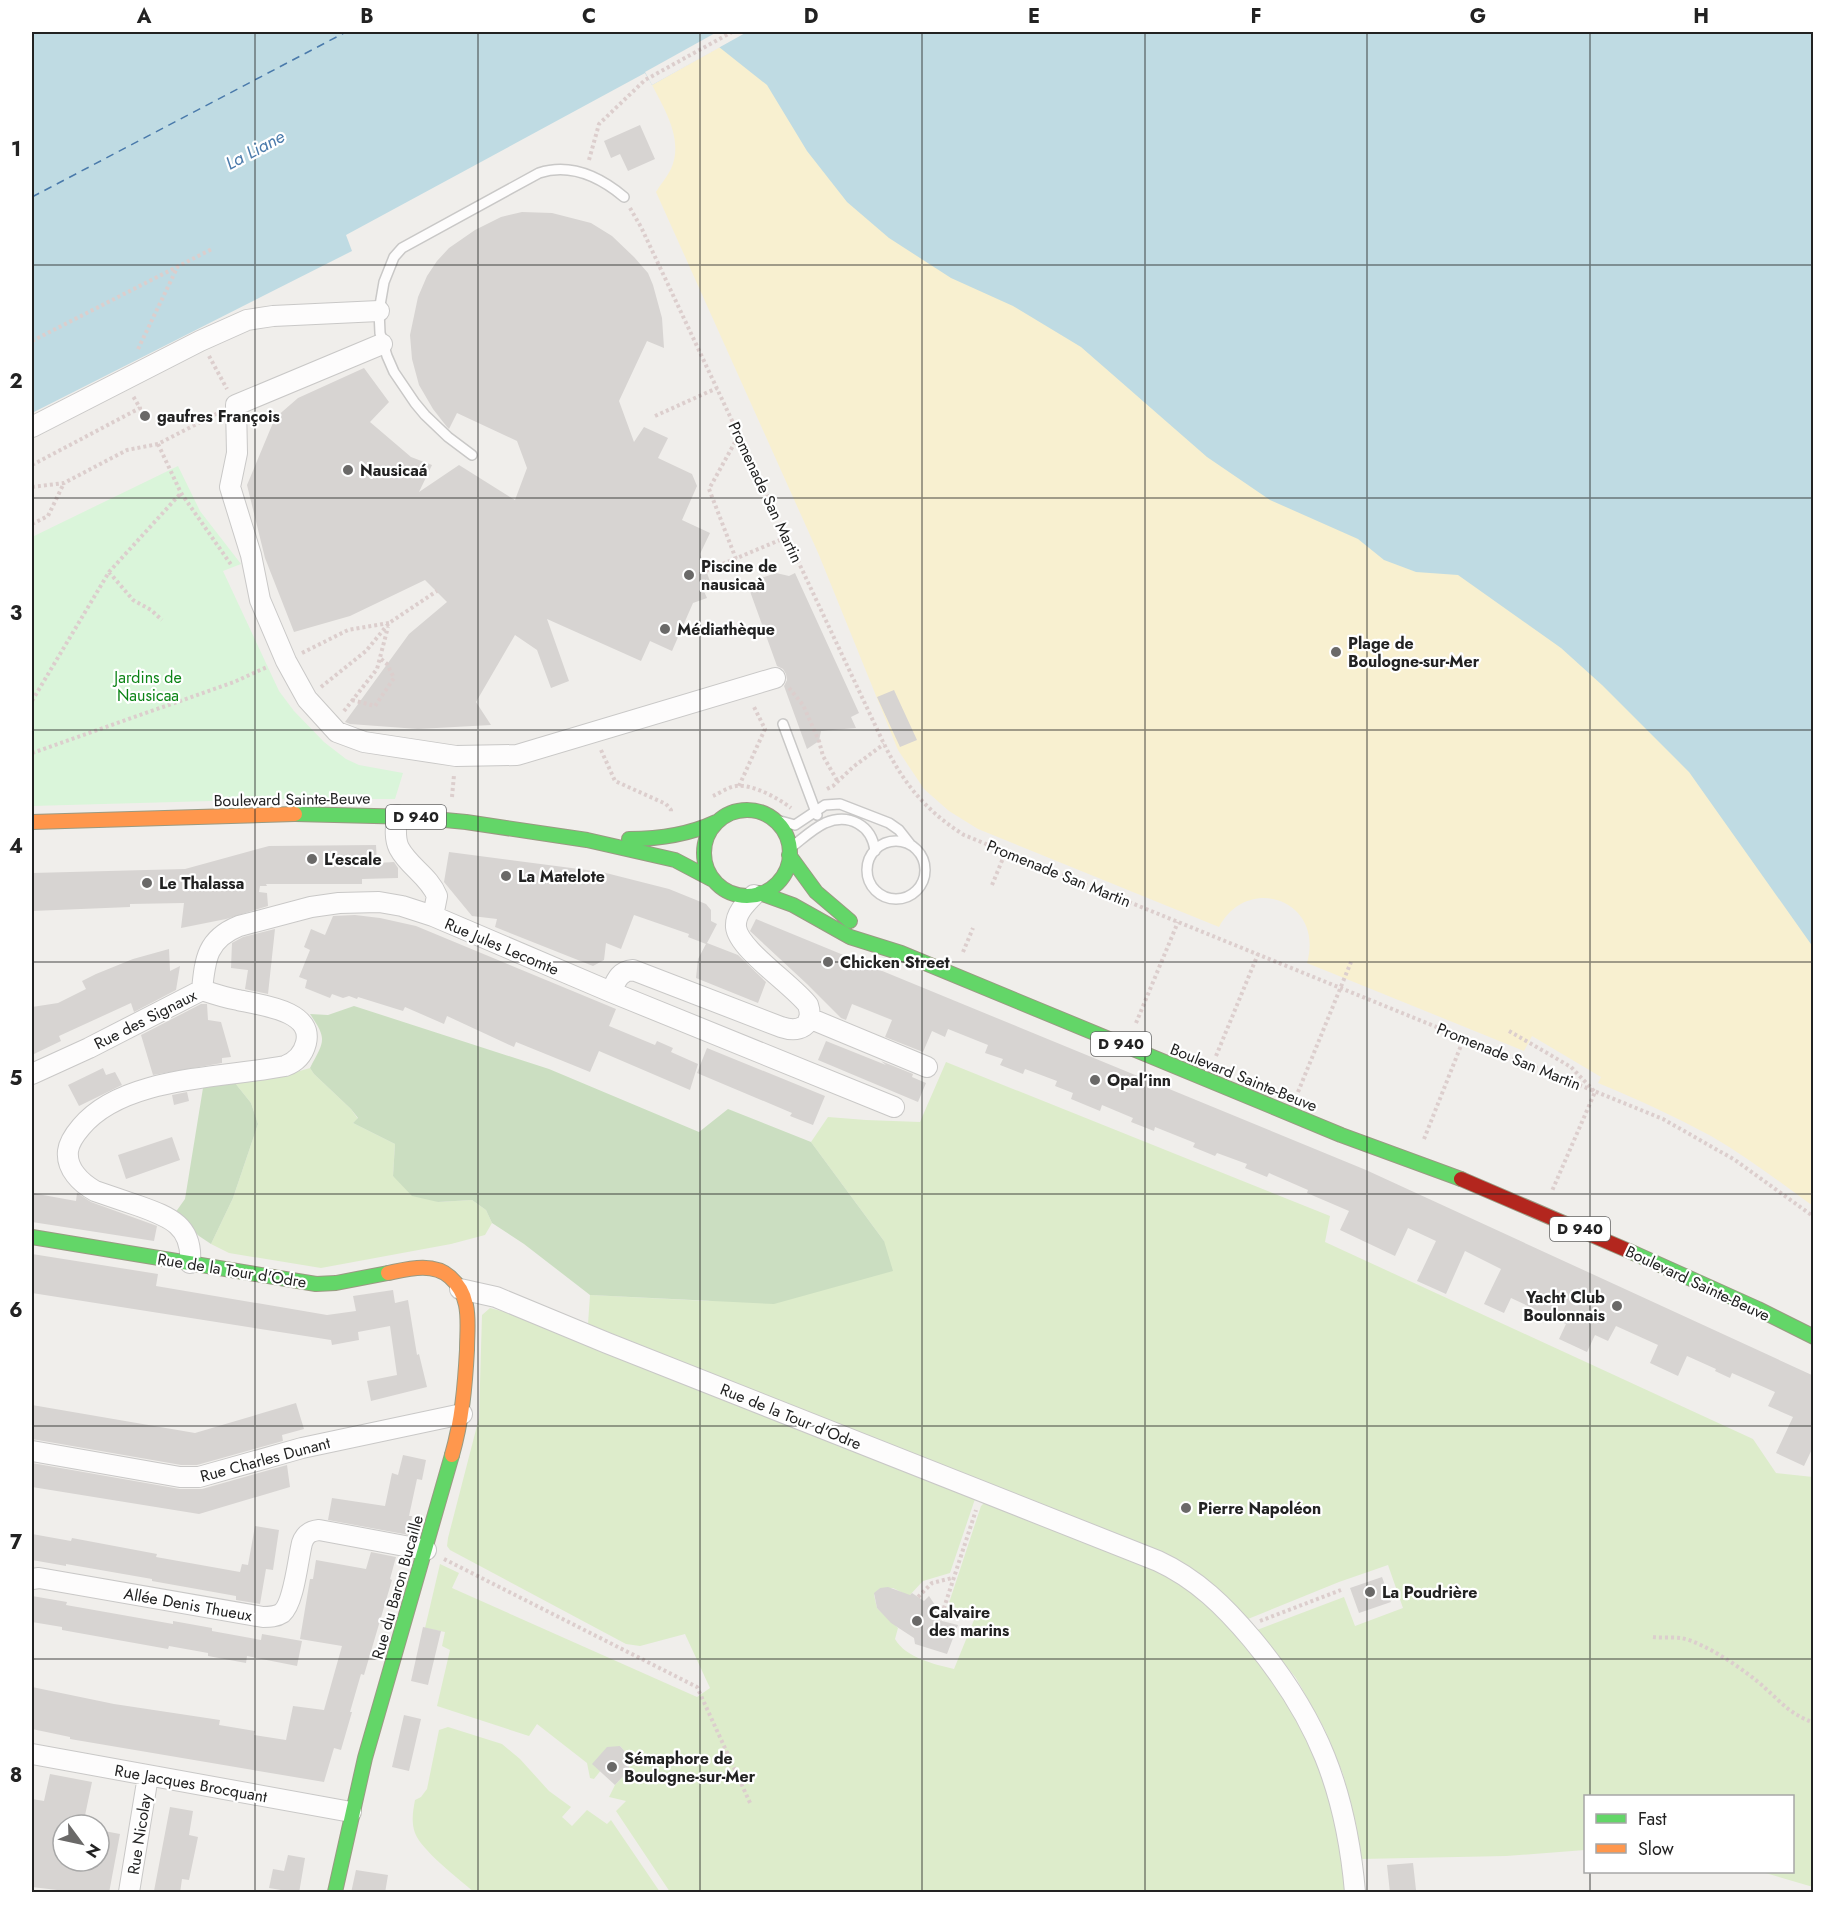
<svg xmlns="http://www.w3.org/2000/svg" width="1845" height="1924" viewBox="0 0 1845 1924" font-family="Jost,sans-serif">
<style>
.grass{fill:#ddeccb}
.forest{fill:#cbdec1}
.sand{fill:#f8f0d0}
.park{fill:#daf5da}
.water{fill:#bfdbe3}
.pier{fill:#f0eeeb}
.lines{fill:none;stroke-linecap:round;stroke-linejoin:round}
.ferry{stroke:#4a7aab;stroke-width:1.5;stroke-dasharray:8 6;stroke-linecap:butt}
.building{fill:#d7d4d2}
.lane-casing{stroke:#c9c8c7;stroke-width:12}
.street-casing{stroke:#c9c8c7;stroke-width:22}
.fast-casing{stroke:#999a82;stroke-width:16}
.slow-casing{stroke:#999a82;stroke-width:16}
.jam-casing{stroke:#999a82;stroke-width:16}
.path{stroke:#dccecd;stroke-width:4;stroke-dasharray:3 3;stroke-linecap:butt}
.lane{stroke:#fdfcfc;stroke-width:9}
.street{stroke:#fdfcfc;stroke-width:20}
.fast{stroke:#63d668;stroke-width:14}
.slow{stroke:#ff974d;stroke-width:14}
.jam{stroke:#b3261e;stroke-width:14}
.grid{fill:none;stroke:#222;stroke-width:1.5;stroke-opacity:0.55}
.poi-dot{fill:#6a6968;stroke:#fff;stroke-width:2}
.labels{text-anchor:middle;stroke-width:4.5;stroke-linejoin:round;paint-order:stroke}
.shield{fill:#fff;stroke:#646464;stroke-width:1.5}
.shield-label{font-size:15px;font-weight:bold;fill:#222}
.poi-label{font-size:16px;font-weight:bold;fill:#222;stroke:#fff;text-anchor:start}
.street-label{font-size:16px;fill:#222;stroke:#fff}
.park-label{font-size:16px;fill:#0c8416;stroke:#fff}
.water-label{font-size:18px;font-style:italic;fill:#4a7aab;stroke:#fff}
.neatline{fill:none;stroke:#222;stroke-width:2}
.grid-label{font-size:20px;text-anchor:middle;font-weight:bold;fill:#222}
</style>
<rect width="100%" height="100%" fill="#f0eeeb"/>
<path class="grass" d="M946,1062L1330,1216L1325,1242L1753,1439L1776,1473L1813,1477V1887L1762,1872H1792V1796H1586L1585,1850L1506,1856L1361,1859L1356,1824L1343,1774L1324,1728L1296,1678L1257,1630L1344,1597L1355,1626L1403,1608L1388,1565L1339,1582L1248,1619C1227,1596 1205,1578 1178,1561L588,1324L590,1295L708,1301L884,1241L811,1142L828,1117L866,1120L920,1122Z
M310,1068L314,1074L351,1109L358,1119L353,1123L395,1144L393,1176L438,1202L472,1200L486,1210L492,1223L485,1235L451,1244L321,1268L229,1253L211,1244L233,1198L258,1124L251,1103L235,1083L279,1077Z
M490,1308L509,1313L975,1499L950,1573L923,1581L909,1596L893,1588H880L874,1595L877,1608L898,1628L895,1639C906,1658 934,1664 954,1669L974,1620L947,1609L981,1506L984,1503L1164,1574C1199,1595 1226,1622 1251,1654C1311,1728 1336,1798 1346,1892H670L616,1811L626,1801L609,1797L615,1785L629,1770V1756L620,1746L594,1779L590,1778L587,1763L537,1724L529,1736L437,1706L450,1650L442,1646L445,1632L425,1628L440,1564L459,1573L452,1588L697,1697L710,1688L685,1634L640,1646L626,1644L450,1550L447,1546L448,1538L479,1418L482,1315Z
M448,1727L502,1744L520,1759L549,1791L571,1807L562,1817L572,1826L587,1810L607,1824L611,1820L660,1892H474C458,1878 422,1851 415,1833C411,1822 413,1811 415,1800L421,1797L427,1789L439,1730Z"/>
<path class="forest" d="M354,1006L549,1069L699,1132L728,1109L811,1142L884,1241L893,1271L774,1304L590,1295L524,1244L492,1223L486,1210L472,1200L438,1202L412,1196L393,1176L395,1144L353,1123L358,1118L351,1109L314,1074L310,1068C324,1041 328,1040 310,1014L328,1015Z
M235,1083L251,1103L258,1124L233,1198L211,1244L199,1236L175,1213L185,1199L203,1088Z"/>
<path class="sand" d="M747,32H1813V1206C1780,1182 1747,1157 1711,1136C1674,1116 1637,1099 1598,1083L1601,1077L1532,1036L1524,1051L1307,963C1325,900 1248,873 1219,927L978,829L949,811L924,789L898,750L819,555L656,192C660,185 667,177 671,169C684,140 665,110 652,85Z"/>
<path class="park" d="M178,466L200,511L241,564L223,571L279,691L294,711L324,742L346,759L359,765L403,773L395,799H284L32,806V537Z"/>
<path class="water" d="M32,32H1813V947L1689,772L1602,685L1561,648L1458,575L1416,572L1384,560L1358,539L1270,500L1207,457L1081,347L1013,306L951,278L889,238L847,202L807,151L767,85L719,47L652,85L645,73L346,235L352,251L32,413Z"/>
<path class="pier" d="M717,32H747L652,85L645,72Z"/>
<g class="lines">
<path class="ferry" d="M32,197L346,32"/>
</g>
<path class="building" d="M640,125L655,159L628,171L620,154L611,158L604,141Z
M522,212L552,213L591,223L612,236L634,257L648,273L653,285L662,318L664,348L647,341L619,401L634,442L644,427L668,438L658,458L692,474L697,486L682,520L710,533L700,554L711,584L702,587L707,598L693,603L672,651L650,641L641,661L547,619L569,681L551,688L537,650L515,635L476,702L491,725L418,729L350,724L345,722L409,634L447,602L425,580L350,616L294,632L265,558L247,485L275,418L298,398L364,368L389,402L370,422L411,457L432,465L419,492L459,465L515,500L527,468L517,441L457,413L449,429L447,427L433,409L419,385L412,359L410,335L418,297L427,276L437,261L449,248L475,230L501,217Z
M776,573L789,576L795,573L859,713L851,717L856,728L821,731L819,741L807,749L784,686L787,680L786,674L783,669L777,666L747,583Z
M894,690L917,740L900,747L877,697Z
M376,845L377,863L394,862L398,868V878L362,879V884H266L267,886H260L259,892L267,893L268,906L226,919L181,928L184,903L130,904V907L32,911V873L185,869L269,846Z
M449,852L602,872L669,889L706,904L711,910V921L717,924L707,943L738,955L766,982L758,1003L696,978L698,959L706,944L688,937L689,934L634,915L621,949L606,943L604,960L593,966L495,927L497,919L472,916L444,882Z
M355,915L380,918L416,926L616,1009L609,1026L655,1045L657,1041L673,1048L671,1052L698,1064L690,1090L599,1051L590,1072L516,1042L514,1047L447,1016L444,1024L405,1007L403,1011L358,997L357,999L349,996L343,998L332,994L330,998L305,988L307,980L299,977L310,950L304,947L311,929L325,935L333,916Z
M756,919L1366,1170L1814,1376V1445L1804,1466L1776,1453L1793,1417L1768,1406L1775,1392L1732,1373L1730,1378L1715,1371L1716,1369L1687,1356L1678,1376L1650,1363L1658,1345L1616,1326L1608,1341L1595,1335L1587,1352L1559,1339L1566,1324L1511,1298L1504,1313L1484,1304L1501,1269L1465,1251L1446,1294L1417,1281L1436,1241L1408,1228L1395,1256L1340,1230L1349,1211L1307,1193L1308,1190L1269,1173L1267,1177L1245,1168L1247,1164L1217,1153L1215,1156L1193,1147L1195,1143L1155,1127L1154,1131L1131,1122L1133,1118L1102,1105L1100,1111L1071,1099L1073,1093L1055,1086L1057,1081L1025,1069L1023,1074L1000,1065L1003,1059L985,1053L988,1045L948,1029L945,1037L932,1031L923,1052L885,1037L892,1020L852,1004L846,1020L841,1018L807,984L750,931Z
M275,929L268,994L245,989L248,970L231,968L232,943L243,937Z
M169,949L170,971L180,966L176,990L134,1012L131,1003L59,1036L61,1041L34,1054L32,1037V1007L58,1003L86,989L82,981L96,974L133,959Z
M201,1004H207L208,1020L221,1022L231,1057L222,1058V1063L153,1075L141,1035Z
M826,1041L886,1065L881,1061L913,1074L912,1077L926,1083L918,1102L818,1060Z
M707,1048L825,1096L813,1125L790,1116L792,1113L697,1073Z
M103,1068L106,1075L115,1072L122,1085L79,1106L68,1085Z
M187,1092L189,1101L174,1105L172,1095Z
M172,1137L180,1160L126,1179L118,1155Z
M32,1193L76,1201L77,1193L91,1202L157,1226L154,1241L32,1222Z
M32,1254L158,1274L156,1286L327,1315L356,1311L353,1296L393,1290L395,1303L408,1300L417,1355L419,1354L427,1387L371,1401L367,1381L397,1375L390,1326L358,1332L359,1340L332,1345L331,1340L32,1293Z
M296,1403L304,1429L282,1435L283,1441L197,1465H181L32,1439V1405L195,1433Z
M403,1455L426,1460L422,1480L417,1479L409,1516H412L409,1535L328,1520L332,1498L385,1506L392,1473L398,1475Z
M32,1463L180,1489H202L287,1465L290,1487L199,1514L32,1487Z
M255,1526L279,1530L273,1570L266,1569L260,1604L236,1600V1596L152,1581V1579L66,1564V1566L32,1560V1534L71,1541L72,1538L157,1554L156,1557L240,1572L242,1564L248,1565Z
M371,1552L396,1557L390,1579L392,1580L364,1675L361,1674L350,1712H352L341,1750L334,1748L324,1782L70,1739V1737L32,1729V1687L114,1704L220,1720L219,1725L255,1731L254,1735L286,1740L293,1706L324,1710L342,1646L300,1639L310,1579H313L316,1560L366,1569Z
M1382,1577L1391,1602L1359,1613L1350,1588Z
M888,1587L910,1595L912,1593L924,1601L929,1596L935,1605L938,1620L958,1625L947,1654L915,1644L914,1638L891,1623L877,1608L874,1593L880,1588Z
M32,1596L67,1602L66,1605L173,1624V1621L212,1628V1631L261,1640L262,1634L302,1641L297,1666L247,1656L246,1663L208,1656V1653L169,1646L168,1649L62,1630V1627L32,1622Z
M423,1627L441,1631L428,1685L411,1681Z
M404,1715L421,1719L409,1771L392,1767Z
M620,1746L629,1756V1770L615,1785L592,1764L607,1747Z
M50,1774L92,1782L83,1825L63,1822V1861H99V1830L120,1834L109,1893H82L32,1887V1799L44,1801Z
M170,1807L193,1811L189,1835L198,1837L189,1880L182,1879L180,1893L154,1891Z
M288,1855L305,1858L299,1893L269,1888L273,1869L284,1871Z
M1413,1863L1416,1890L1390,1893L1387,1865Z
M356,1870L388,1875L385,1893H351Z"/>
<g class="lines">
<defs>
<path id="lane" d="M472,455L448,437L425,415L415,403L394,372L387,356L380,333L379,311L384,282L394,257L402,248L539,173C570,163 600,177 624,197
M783,724L817,815
M773,819L795,825L825,805L840,804L889,823L899,830L910,844
M867 870a29 29 0 1 1 58 0a29 29 0 1 1-58 0Z
M789,849C800,841 812,829 825,823C849,813 872,825 875,851"/>
<path id="street" d="M382,344L236,405L237,453L230,487L251,555L260,600L286,661L307,699L337,732L364,742L456,756L517,755L775,678
M32,427L200,341L247,320L273,316L379,311
M397,815C396,826 394,838 399,848C409,867 429,876 437,896L433,916
M202,990C205,959 207,939 239,926L311,907L339,903L379,902L402,906L433,916L611,992L894,1107
M611,992C616,981 619,971 633,970L781,1027C799,1033 815,1026 808,1005C793,985 738,949 736,927C735,914 745,904 754,895
M809,1018L927,1067
M32,1074L89,1048L202,990
M190,1263C193,1226 170,1217 139,1206C124,1201 110,1196 95,1191C81,1183 66,1169 68,1151C69,1142 75,1134 81,1127C123,1076 223,1078 285,1066C296,1062 303,1055 306,1043C314,1010 259,1005 238,1000C226,998 214,994 202,990
M460,1289L496,1297L607,1343L1158,1561C1197,1579 1225,1607 1252,1639C1318,1718 1346,1790 1355,1892
M32,1451L180,1477H199L302,1448L462,1414
M32,1579L39,1578L263,1617C270,1617 276,1617 282,1613C294,1603 298,1559 302,1543C305,1534 310,1531 319,1530L426,1550
M32,1754L351,1812
M129,1892L148,1776"/>
<path id="fast" d="M704 853a43 43 0 1 1 86 0a43 43 0 1 1-86 0Z
M295,814L413,817L466,822L587,840L675,860L713,880
M629,839C660,839 688,835 716,822
M789,855L816,892L850,921
M760,893L793,905L850,937L901,953L1341,1135L1461,1179
M32,1237L316,1284L336,1283L388,1273
M1629,1251L1758,1309L1814,1337
M335,1892L365,1758L452,1455"/>
<path id="slow" d="M32,822L295,814
M388,1273C408,1269 433,1262 450,1277C458,1284 464,1295 466,1305C469,1319 467,1335 467,1350C465,1386 462,1420 452,1455"/>
<path id="jam" d="M1461,1179L1629,1251"/>
</defs>
<use href="#lane" class="lane-casing"/>
<use href="#street" class="street-casing"/>
<use href="#fast" class="fast-casing"/>
<use href="#slow" class="slow-casing"/>
<use href="#jam" class="jam-casing"/>
<path class="path" d="M589,160L599,124L645,80L732,32
M630,208L641,227L884,744C904,784 926,811 964,835L1663,1119L1735,1160L1814,1217
M32,341L212,249
M138,349L178,266
M209,356L227,389
M655,416L717,388
M158,444L181,493L232,566
M32,465L140,408L133,396
M32,487L64,483L127,450L158,444L218,413
M32,524L48,516L64,483
M736,559L709,489L739,435
M706,571L787,537
M109,572L133,600L151,610L162,620
M302,653L348,630L389,623
M321,687L366,651L389,623L437,591
M789,688L803,705L819,741L823,756L838,782
M352,700L375,706L394,678L387,664L380,658
M32,701L109,572L181,493
M344,711L377,669L388,627
M601,750L615,781L666,804L671,810V812
M32,753L234,682L267,667
M739,786L765,729L753,705
M827,789L833,786L853,767L884,744
M713,796C720,793 728,787 736,786C753,784 778,798 791,808
M452,797L454,775
M992,885L1006,851
M963,952L973,928
M1136,1023L1178,922
M1509,1031L1571,1067L1595,1092L1552,1191
M1216,1056L1258,954
M1298,1092L1351,962
M1424,1139L1464,1038
M444,1559L697,1687L751,1805
M918,1597L932,1583L952,1578
M940,1620L976,1510
M1260,1621L1341,1590
M1653,1637C1662,1638 1672,1637 1681,1638C1704,1642 1748,1672 1765,1688C1784,1705 1789,1713 1814,1723"/>
<use href="#lane" class="lane"/>
<use href="#street" class="street"/>
<use href="#fast" class="fast"/>
<use href="#slow" class="slow"/>
<use href="#jam" class="jam"/>
</g>
<path class="grid" d="M255,32V1892M478,32V1892M700,32V1892M922,32V1892M1145,32V1892M1367,32V1892M1590,32V1796M32,265H1814M32,498H1814M32,730H1814M32,962H1814M32,1194H1814M32,1426H1814M32,1659H1814M1590,1872V1892"/>
<g class="poi-dot">
<circle cx="145" cy="416" r="6"/>
<circle cx="348" cy="470" r="6"/>
<circle cx="689" cy="575" r="6"/>
<circle cx="665" cy="629" r="6"/>
<circle cx="1336" cy="652" r="6"/>
<circle cx="312" cy="859" r="6"/>
<circle cx="506" cy="876" r="6"/>
<circle cx="147" cy="883" r="6"/>
<circle cx="828" cy="962" r="6"/>
<circle cx="1095" cy="1080" r="6"/>
<circle cx="1617" cy="1306" r="6"/>
<circle cx="1186" cy="1508" r="6"/>
<circle cx="1370" cy="1592" r="6"/>
<circle cx="917" cy="1621" r="6"/>
<circle cx="612" cy="1767" r="6"/>
</g>
<g class="labels">
<g class="shield">
<rect x="386" y="805" width="60" height="24" rx="4.5"/>
<rect x="1091" y="1032" width="60" height="24" rx="4.5"/>
<rect x="1550" y="1217" width="60" height="24" rx="4.5"/>
</g>
<g class="shield-label">
<text x="416" y="822">D 940</text>
<text x="1121" y="1049">D 940</text>
<text x="1580" y="1234">D 940</text>
</g>
<g class="poi-label">
<text x="157" y="422">gaufres François</text>
<text x="360" y="476">Nausicaá</text>
<text x="701" y="572">Piscine de<tspan x="701" dy="18">nausicaà</tspan></text>
<text x="677" y="635">Médiathèque</text>
<text x="1348" y="649">Plage de<tspan x="1348" dy="18">Boulogne-sur-Mer</tspan></text>
<text x="324" y="865">L'escale</text>
<text x="518" y="882">La Matelote</text>
<text x="159" y="889">Le Thalassa</text>
<text x="840" y="968">Chicken Street</text>
<text x="1107" y="1086">Opal’inn</text>
<text x="1605" y="1303" text-anchor="end">Yacht Club<tspan x="1605" dy="18">Boulonnais</tspan></text>
<text x="1198" y="1514">Pierre Napoléon</text>
<text x="1382" y="1598">La Poudrière</text>
<text x="929" y="1618">Calvaire<tspan x="929" dy="18">des marins</tspan></text>
<text x="624" y="1764">Sémaphore de<tspan x="624" dy="18">Boulogne-sur-Mer</tspan></text>
</g>
<g class="street-label">
<text transform="translate(766 492) rotate(65)" y="6">Promenade San Martin</text>
<text transform="translate(292 799) rotate(-1)" y="6">Boulevard Sainte-Beuve</text>
<text transform="translate(1059 873) rotate(22)" y="6">Promenade San Martin</text>
<text transform="translate(502 946) rotate(23)" y="6">Rue Jules Lecomte</text>
<text transform="translate(145 1019) rotate(-27)" y="6">Rue des Signaux</text>
<text transform="translate(1509 1056) rotate(22)" y="6">Promenade San Martin</text>
<text transform="translate(1244 1077) rotate(22)" y="6">Boulevard Sainte-Beuve</text>
<text transform="translate(232 1270) rotate(9)" y="6">Rue de la Tour d'Odre</text>
<text transform="translate(1698 1283) rotate(25)" y="6">Boulevard Sainte-Beuve</text>
<text transform="translate(791 1416) rotate(22)" y="6">Rue de la Tour d'Odre</text>
<text transform="translate(265 1459) rotate(-15)" y="6">Rue Charles Dunant</text>
<text transform="translate(397 1587) rotate(-74)" y="6">Rue du Baron Bucaille</text>
<text transform="translate(188 1604) rotate(10)" y="6">Allée Denis Thueux</text>
<text transform="translate(191 1783) rotate(10)" y="6">Rue Jacques Brocquant</text>
<text transform="translate(139 1834) rotate(-81)" y="6">Rue Nicolay</text>
</g>
<g class="park-label">
<text x="148" y="683">Jardins de<tspan x="148" dy="18">Nausicaa</tspan></text>
</g>
<g class="water-label">
<text transform="translate(255 150) rotate(-28)" y="6">La Liane</text>
</g>
</g>
<rect width="1845" height="1924" fill="none" stroke="#ffffff" stroke-width="66"/>
<rect x="1584" y="1795" width="210" height="78" fill="#ffffff" stroke="#a7a7a7" stroke-width="1.5"/>
<rect x="1596" y="1814" width="30" height="9" fill="#63d668" stroke="#a7a7a7" stroke-width="1.5"/>
<text x="1638" y="1825" font-size="18" fill="#222222">Fast</text>
<rect x="1596" y="1844" width="30" height="9" fill="#ff974d" stroke="#a7a7a7" stroke-width="1.5"/>
<text x="1638" y="1855" font-size="18" fill="#222222">Slow</text>
<g transform="translate(81 1843) rotate(123)"><circle r="28" fill="#ffffff" stroke="#a7a7a7" stroke-width="1.5"/>
<path d="M0-4.5L10 22L0 15L-10 22Z" fill="#6a6968"/>
<text y="-9" font-size="16" font-weight="bold" text-anchor="middle" fill="#222222">N</text>
</g>
<rect x="33" y="33" width="1779" height="1858" class="neatline"/>
<g class="grid-label">
<text x="144" y="23">A</text>
<text x="367" y="23">B</text>
<text x="589" y="23">C</text>
<text x="811" y="23">D</text>
<text x="1034" y="23">E</text>
<text x="1256" y="23">F</text>
<text x="1478" y="23">G</text>
<text x="1701" y="23">H</text>
<text x="16" y="156">1</text>
<text x="16" y="388">2</text>
<text x="16" y="620">3</text>
<text x="16" y="853">4</text>
<text x="16" y="1085">5</text>
<text x="16" y="1317">6</text>
<text x="16" y="1549">7</text>
<text x="16" y="1782">8</text>
</g>
</svg>
